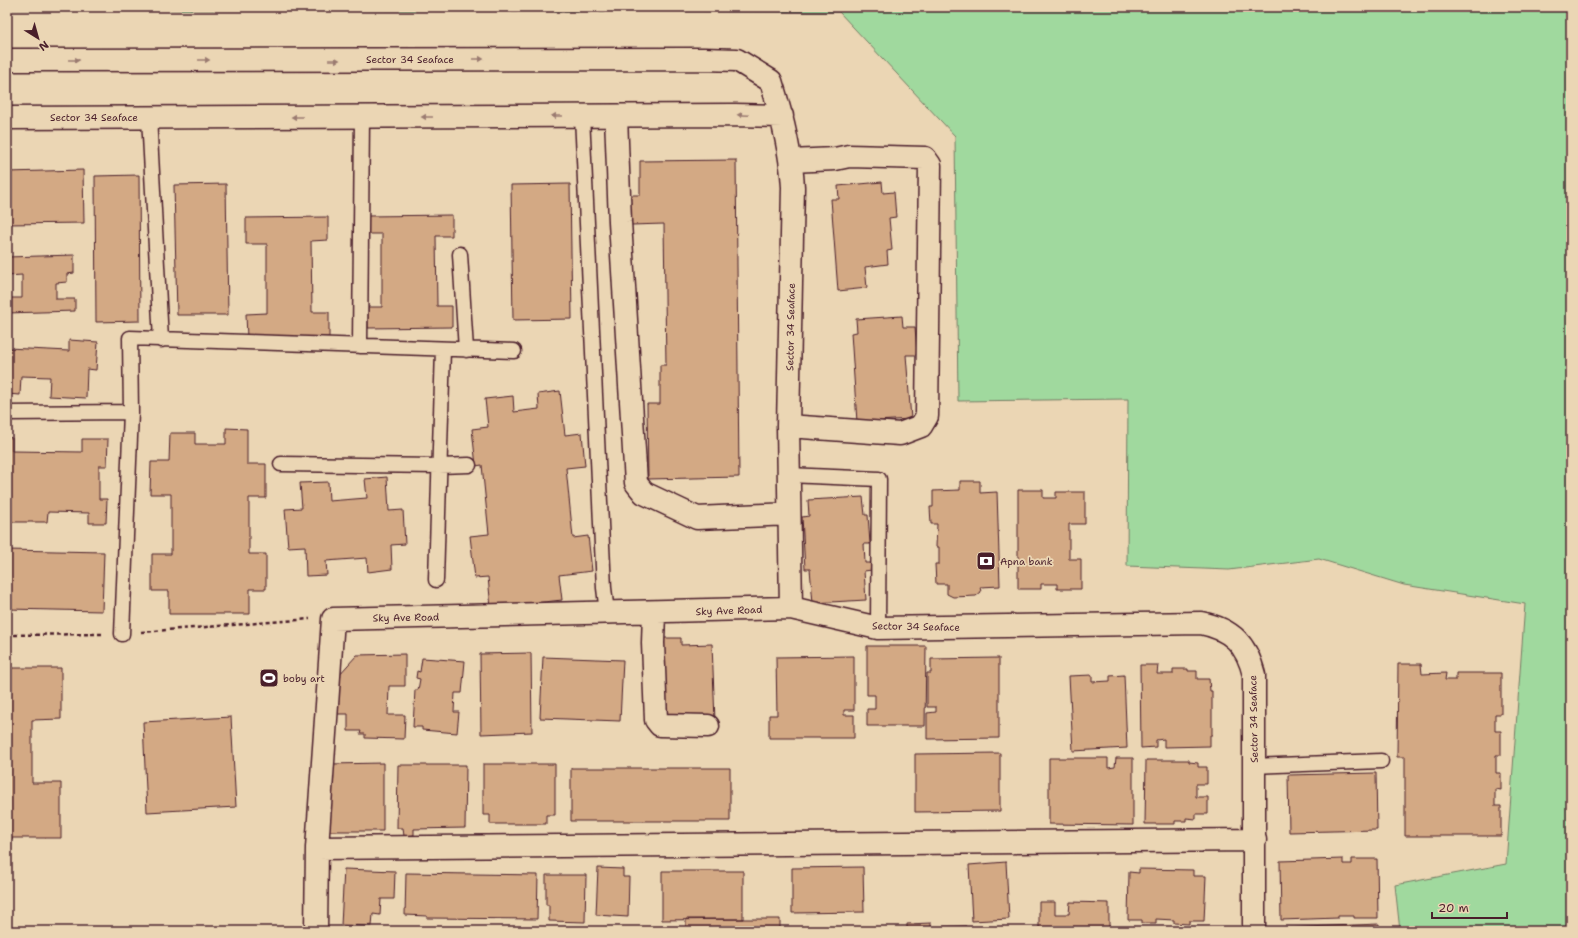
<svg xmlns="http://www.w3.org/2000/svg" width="1578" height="938" viewBox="0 0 1578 938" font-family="'Shantell Sans',sans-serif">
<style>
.green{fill:#a0d99e;stroke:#757c64}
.building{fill:#d3a984;stroke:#4a1f2b}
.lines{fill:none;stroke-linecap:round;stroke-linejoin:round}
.service-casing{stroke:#4a1f2b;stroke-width:17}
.minor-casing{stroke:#4a1f2b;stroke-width:25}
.path{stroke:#4a1f2b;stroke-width:2.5;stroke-dasharray:4 3;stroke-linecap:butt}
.service{stroke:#ebd6b4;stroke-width:14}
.minor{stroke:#ebd6b4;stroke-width:22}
.oneway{fill:#9a7a70}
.labels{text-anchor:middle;stroke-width:3.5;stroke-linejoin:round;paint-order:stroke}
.street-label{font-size:10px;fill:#4a1f2b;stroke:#ebd6b4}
.poi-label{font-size:10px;fill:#4a1f2b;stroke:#ebd6b4;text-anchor:start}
</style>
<rect width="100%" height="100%" fill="#ebd6b4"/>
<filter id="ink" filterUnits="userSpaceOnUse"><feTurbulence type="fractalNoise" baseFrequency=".025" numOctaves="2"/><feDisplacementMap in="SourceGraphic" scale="8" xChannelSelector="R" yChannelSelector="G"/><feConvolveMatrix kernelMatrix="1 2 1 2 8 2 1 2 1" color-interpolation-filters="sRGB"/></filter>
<g filter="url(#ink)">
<path class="green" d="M7,7H1571V931H1400L1395,885L1506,864L1525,604L1404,585L1319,559L1229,570L1127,566L1128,399L958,401L955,136L839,12L7,9Z"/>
<path class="building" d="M736,160L739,477L648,479L647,404H660V365H666L664,224L631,225L630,195H640V161Z
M83,170L84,223L7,224V172Z
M139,175L140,321L96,322L95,176Z
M882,182L883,193L894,192L896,217L889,218L892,250L887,251L888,264L865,267L867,288L838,291L831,199H839L838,186Z
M226,184L228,315H177L174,185Z
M570,184L572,319L513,320L511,185Z
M452,215V236H436L437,306H452V327L368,328V307H382V234H367L368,216Z
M328,217V240L311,241L312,312H329V337L247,338L246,314L267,313V244H246V218Z
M74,255V273L67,274V282L56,283V299H75V311L7,313V298H22V275L7,276V257Z
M902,316L903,327H915L917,355H906L911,419L857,422L851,333L857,332L856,319Z
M69,340L98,342L96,370L87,369L86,398L49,396L50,377L21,376L20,395L7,394V348L69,351Z
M560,391L565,435L582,433L585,466L566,468L573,538L588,536L592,571L559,575L562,600L491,608L488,577L475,578L470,536L489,534L482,465L476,466L472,429L488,427L485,399L513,396L514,412L539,409L538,394Z
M226,428L247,429V464H266V498H249V554H266V589H250V614H169V591H152V554H171V494H150L151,462H169L170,433H195V444H226Z
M7,437L12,438V451L82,452V439H108L107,466H99V499H107L106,523H89V513L48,512L47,522H7Z
M387,477L389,511L403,510L405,544L391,545L392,569L368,572L367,558L326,561L327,575L306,576L305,546L288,547L285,509L302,508L300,483L328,482L329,501L367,498L365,479Z
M960,481H980V493L997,492L1000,586L980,587L981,592L976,596L953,597L947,594V584H936L935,564H939V547H936L937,524H931L930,507H933V491L960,490Z
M1018,490H1043V498H1056V492H1085V524H1069V559H1081V589H1057V584H1041V589H1018Z
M863,497L865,515H868L870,544H864L865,563H871L872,570L864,571L866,600L813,603L810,569H805L802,517L809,516L808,500Z
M7,550L104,552L102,611L7,609Z
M657,638H681V645L712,644L715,721L659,718Z
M867,646H926L925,726H867V709H875V695H867Z
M531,653L532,732L481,734L480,654Z
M405,654V686H389L388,715H405L404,739L365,738V734H360L361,731H348V714H337L338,676L357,655Z
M854,656V710H844V715H854V738H769V715H777L776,657Z
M543,657L623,660L620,721L540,718Z
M422,658L465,661L462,693H455L454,712H459L457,733L422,730V727H413L415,690H418L420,679L416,678L417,671L420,672Z
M999,658V738L927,739V713L936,712V707H927V673H931V659Z
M1398,664H1421L1422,674L1446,673L1445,680H1456V673H1501V714H1495V731H1501V755H1496V773H1501V790L1495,789V806H1501V836H1405V757H1397Z
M1140,665H1158L1157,674H1173V669H1188V671H1197V679H1209L1210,691H1212V735H1210V746L1164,747V739L1156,740V747L1141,748Z
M7,668H61V719L32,720V783H61V838H7Z
M1092,675V682L1110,681V676L1124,675L1127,748L1073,751L1069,676Z
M231,717L236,807L147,812L143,722Z
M1000,753V811L915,812V754Z
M1049,758H1108V768L1115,767L1116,758H1133V825L1049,824Z
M1146,760H1189V762L1198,763V767H1207V784H1196V797H1208V814H1196V819L1186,818V821H1175V824H1145Z
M383,763V831H326L331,764Z
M483,764H555V815H546V824H490V815H483Z
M398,765H466L465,828L414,829V835L404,836L403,828H397Z
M571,768H730V821H571Z
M1376,773L1377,830L1289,832L1288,775Z
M1343,859V864H1352V859H1377L1378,918H1354V916H1338V918L1281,920L1280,861Z
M1006,862L1009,919L972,921L969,865Z
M863,867L864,912L792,913V868Z
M598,868L623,869V877H629L628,917L596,915Z
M344,869L395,871L394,899H381L380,915L373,914L372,926L341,925Z
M1139,869L1193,870V876H1206L1204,921H1189V924L1174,923V920L1156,919V923H1142V920H1128L1129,872L1139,873Z
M662,871H743V919L662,920Z
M406,873L538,875L537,919L427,918V916L405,915Z
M546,875H586L585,922L549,921V905H546Z
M1039,902H1055V914H1069L1070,902L1109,903V931H1039Z
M686,919H780V931H686Z
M931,923V927L966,926V931H907V924Z
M1379,924V931H1283L1282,928Z"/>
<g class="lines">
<defs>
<path id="service" d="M582,116L604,588L607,613
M149,117L161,340
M460,254L466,350
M360,346L362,117
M131,412L130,338L514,351
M7,413L131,412L122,634
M281,464L439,466L469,465
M788,475L879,479L878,628
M436,580L443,349
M1254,766L1381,761"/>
<path id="minor" d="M7,60L703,59L737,60L771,81C782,116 791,151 793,187L788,426L791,608
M616,116L620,222L636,483L644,493L697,518L789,514
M7,118L735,115L782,116
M788,426L900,434L921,426L927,416L930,165L925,158L849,156L835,159L791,161
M654,612L653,643L656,720L660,725L708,726
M317,848L1255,840
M316,931L317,848L333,619L791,608L878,628L1201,623C1232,629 1247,645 1254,675V931"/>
</defs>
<use href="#service" class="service-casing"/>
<use href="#minor" class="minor-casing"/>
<path class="path" d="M141,632L310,619
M7,635L102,634"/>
<use href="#service" class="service"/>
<use href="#minor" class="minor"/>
</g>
<defs><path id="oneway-solid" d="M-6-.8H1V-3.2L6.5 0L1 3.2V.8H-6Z"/></defs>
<g class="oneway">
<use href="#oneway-solid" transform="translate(478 59)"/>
<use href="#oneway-solid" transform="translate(74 60)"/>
<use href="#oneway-solid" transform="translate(204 60)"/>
<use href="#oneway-solid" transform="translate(334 60)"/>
<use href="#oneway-solid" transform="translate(743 115) rotate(-178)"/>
<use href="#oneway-solid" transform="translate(557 116) rotate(180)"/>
<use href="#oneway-solid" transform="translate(297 117) rotate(180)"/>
<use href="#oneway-solid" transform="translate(427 117) rotate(180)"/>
</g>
</g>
<defs>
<symbol id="bank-square" viewBox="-11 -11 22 22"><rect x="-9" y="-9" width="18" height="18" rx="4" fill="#4a1f2b" stroke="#ebd6b4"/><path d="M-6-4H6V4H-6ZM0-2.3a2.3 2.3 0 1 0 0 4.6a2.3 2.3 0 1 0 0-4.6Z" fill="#fff"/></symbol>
<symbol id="stadium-square" viewBox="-11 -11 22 22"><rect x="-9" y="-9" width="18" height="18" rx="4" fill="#4a1f2b" stroke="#ebd6b4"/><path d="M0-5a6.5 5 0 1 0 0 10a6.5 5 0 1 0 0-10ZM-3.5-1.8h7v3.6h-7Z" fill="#fff"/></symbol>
</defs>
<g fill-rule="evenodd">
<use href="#bank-square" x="975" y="550" width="22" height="22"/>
<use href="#stadium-square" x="258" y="667" width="22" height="22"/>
</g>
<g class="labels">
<g class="street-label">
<text x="410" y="63">Sector 34 Seaface</text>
<text x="94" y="121">Sector 34 Seaface</text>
<text transform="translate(790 327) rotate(-89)" y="4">Sector 34 Seaface</text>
<text transform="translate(729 610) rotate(-2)" y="4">Sky Ave Road</text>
<text transform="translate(406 617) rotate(-1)" y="4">Sky Ave Road</text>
<text transform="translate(916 626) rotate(1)" y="4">Sector 34 Seaface</text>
<text transform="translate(1253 719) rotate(-91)" y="4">Sector 34 Seaface</text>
</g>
<g class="poi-label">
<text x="1000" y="565">Apna bank</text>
<text x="283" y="682">boby art</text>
</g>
</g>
<rect width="1578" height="938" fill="none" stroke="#ebd6b4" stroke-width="24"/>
<rect x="12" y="12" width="1554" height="914" fill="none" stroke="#4a1f2b" stroke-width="1.5" filter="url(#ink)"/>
<g transform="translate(38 38) rotate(143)" stroke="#ebd6b4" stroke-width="3" paint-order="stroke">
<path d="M0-3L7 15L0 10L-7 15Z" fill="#4a1f2b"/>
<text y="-6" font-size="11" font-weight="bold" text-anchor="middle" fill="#4a1f2b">N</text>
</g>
<path d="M1432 912v6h75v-6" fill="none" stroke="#4a1f2b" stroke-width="2"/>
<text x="1438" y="912" font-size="12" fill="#4a1f2b" stroke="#ebd6b4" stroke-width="3" paint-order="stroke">20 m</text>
</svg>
